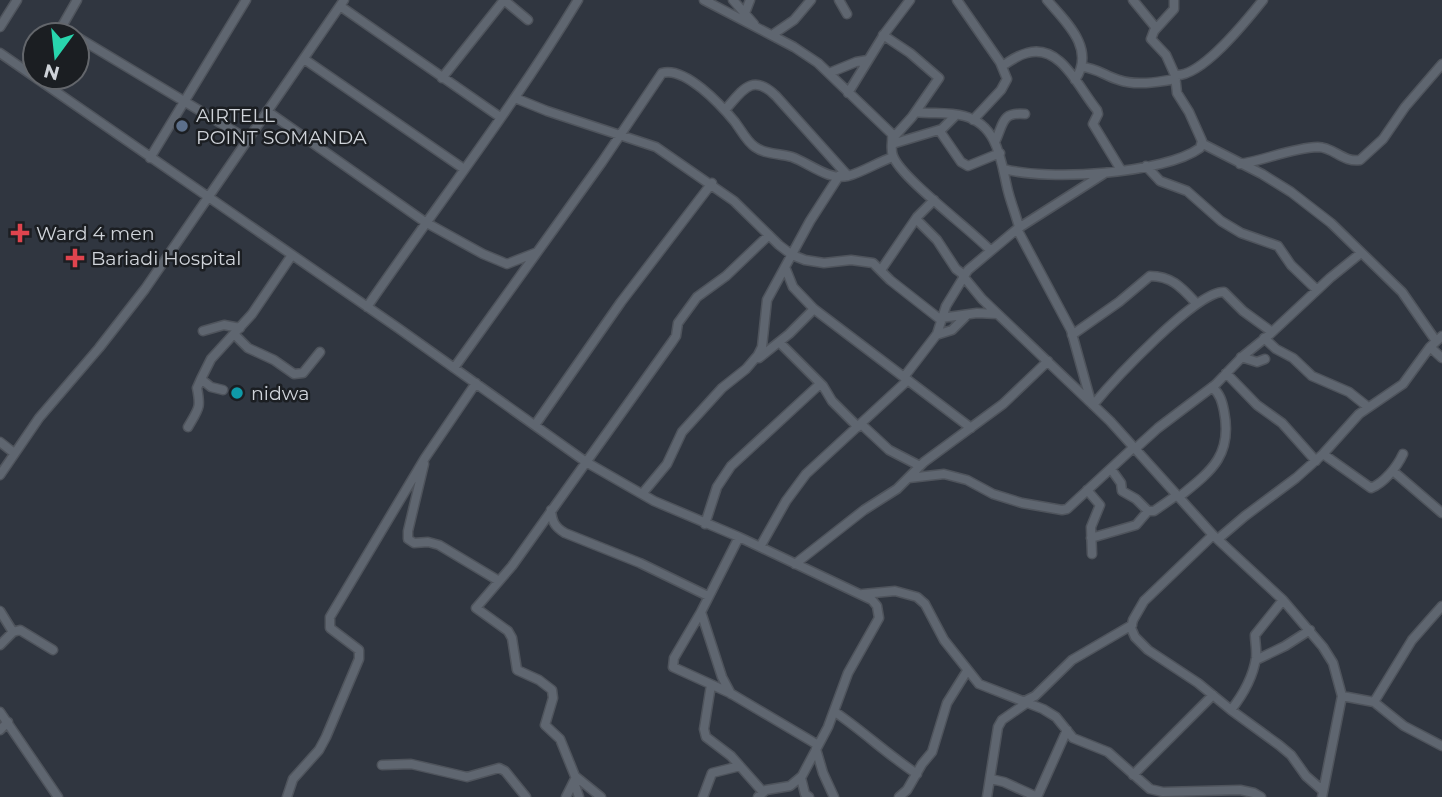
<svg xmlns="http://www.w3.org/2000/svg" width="1442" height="797" viewBox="0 0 1442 797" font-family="Montserrat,sans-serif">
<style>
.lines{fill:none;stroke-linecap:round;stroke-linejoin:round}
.minor-casing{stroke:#4f545c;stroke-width:11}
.minor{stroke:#5f6670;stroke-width:8}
.service-dot{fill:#5c6f8a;stroke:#1b1e22;stroke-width:2.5}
.health-dot{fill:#e0444e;stroke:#1b1e22;stroke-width:2.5}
.culture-dot{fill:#0f9aa8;stroke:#1b1e22;stroke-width:2.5}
.labels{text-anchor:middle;stroke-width:5;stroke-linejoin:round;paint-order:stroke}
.poi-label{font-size:19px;fill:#cfd3d9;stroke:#1b1e22;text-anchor:start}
</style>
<rect width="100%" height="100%" fill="#303640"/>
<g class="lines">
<defs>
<path id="minor" d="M704,0L794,47L818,63L892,134C893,141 890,149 893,156C901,178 970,229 990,250
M733,0L754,24
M839,0L847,14
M957,0L1000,62L1007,79L1001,90L973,120
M1047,0C1067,23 1096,49 1075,80
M1133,0L1156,28
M340,6L500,117
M745,13L750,0
M0,27L17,0
M57,35L77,0
M772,35L794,20L811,0
M883,35L910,53L939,78L912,117L893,138
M77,37L247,139
M0,53L398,328L586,462L654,501L739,537L872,600L877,606L879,618L848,673L828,727L802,776L790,786L766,790L758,797
M304,59L464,169
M1002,66C1010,61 1018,55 1027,53C1061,43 1079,89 1097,110L1098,114L1093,124L1121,170
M1082,67C1097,68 1105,76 1119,80C1136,86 1158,82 1176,79
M829,73L856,62L868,60
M1175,75C1201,78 1247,20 1263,0
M442,78L504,0L528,20
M848,93L885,33L910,0
M515,98L547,111L656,147L734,201L779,245L792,255L805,260L824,263L851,260L873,263L890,280L941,320
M725,110C742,91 752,72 776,96L848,176
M267,111L425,222L483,254L507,264L535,253
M916,112C931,114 949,112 964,116C999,125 1001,163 1008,191C1011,203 1016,215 1019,227
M939,130L961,162L968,166L1000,153
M995,142C1004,123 1001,112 1025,114
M892,144L942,129L956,115
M1203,144L1262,174L1291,192L1331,223L1402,292L1436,341
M150,158L246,0
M1240,164C1266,160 1291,148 1318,147C1333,147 1344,163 1360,160L1383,139L1405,107L1442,64
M1146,166L1160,181L1187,191L1221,221L1241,233L1278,246L1291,265L1317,290
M1004,169C1048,181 1164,174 1200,148L1202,141L1189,112L1177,93L1175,75L1166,55L1151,39L1154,31L1174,9V0
M916,219L937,240L956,269L964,275
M1017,229L1071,330L1091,402
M785,267L793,287L814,309L971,428
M881,270L917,217L934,200
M963,276L982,299L1110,421L1213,535L1283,600L1323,647L1333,663L1342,696L1322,797
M367,307C437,205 514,106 578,0
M941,318L977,313L997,314
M203,331L224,325L240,328
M235,335L248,348L274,360L294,374L303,373L320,352
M936,335L952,330L966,316
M1072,335L1119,302L1150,276C1172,276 1182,288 1196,303
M1264,338L1276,349L1293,358L1312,376L1349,392L1368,407
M779,342L823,386L832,401L858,427
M1430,347L1442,358
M1241,357L1257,362L1265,359
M759,358L789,334L814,309
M454,368L602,162L662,73C685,66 721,105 735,122C741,130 747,142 755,147C766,155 780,153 792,157C809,163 829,181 848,176C863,172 878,162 893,157
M1226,373L1257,405L1282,423L1316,461
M904,377L937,334L946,306L968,270L1017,229L1105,173
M223,390L211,387L201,379L211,359L252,314L292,255
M1093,405C1112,382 1197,290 1224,292L1243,311L1272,332
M861,424L889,450L920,466
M535,425L621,302L712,183
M188,427C199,408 201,408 197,388L201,379
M0,442L14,453
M1136,448L1158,428L1215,385L1243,356L1269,335L1330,278L1361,253
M1323,454L1371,488C1384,483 1397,467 1403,454
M424,464L408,531V539L414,543L428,542L439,545L499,581
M1111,469L1121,483L1122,491L1136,499L1148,511H1154L1177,495
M1393,471L1442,513
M0,475L39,418L99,348L145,289L344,0
M909,478L944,474L967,480L993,494L1022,503L1062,510L1067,509L1134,447
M1087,490L1100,505L1091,527L1092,554
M642,494L667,464L682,432L722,388L746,369L758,355L762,347L767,300L810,221L839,176
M1179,497C1210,472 1233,456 1224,411C1222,401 1220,394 1212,387
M551,510C552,522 555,527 565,533L640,563L708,596
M705,524L717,487L731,466L820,384
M1213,535L1144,601L1133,620L1131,628L1135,637L1148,650L1198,683L1231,710L1279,745L1291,755L1306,776L1322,790
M739,537L701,612L674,658L673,667L730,693L818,745
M1091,538L1136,525L1148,511
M1218,539L1245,516L1296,478L1323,454L1359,414L1403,384L1430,347L1442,336
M760,547L786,501L806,474L908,380
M795,564L864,510L897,489L924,462L1003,404L1048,361
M863,594L895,591L917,597L925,604L944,640L979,684L1043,709L1056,717L1073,738L1108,752L1150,789L1163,792L1240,790L1254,793L1261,797
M0,611L13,632
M701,612L722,677L731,694
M0,645L13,632L20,630L53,650
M1256,660L1285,646L1310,630
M711,685L704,729L706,737L731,756L763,792
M1342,696L1374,702L1404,726L1442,746
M1025,701L1035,696L1072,660L1132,625
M1374,702L1412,640L1442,606
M1231,710C1242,696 1253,677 1256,658C1257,650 1255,642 1255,635L1283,600
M0,712L58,797
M835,712C863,731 888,755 917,774
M0,730L8,722
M816,749L823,773L834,797
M382,765L411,764L467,777L499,768L505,771L526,797
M1133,775L1213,695
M801,778L805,794L809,797
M991,779L1004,782L1037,797
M574,782L579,797
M287,797L293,779L319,750L326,737L359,659V650L330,628V617L425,458L476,383
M566,797L576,777
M601,797L575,776L560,739L545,725L553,698L552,690L539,680L517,670L512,638L508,631L476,608L512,566L672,342L676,336L678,323L697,297L726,276L769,235
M703,797L712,773L740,766
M899,797L907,790L922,764L932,752L947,703L967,671
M987,797L998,727L1002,720L1028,702
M1037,797L1067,730"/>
</defs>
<use href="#minor" class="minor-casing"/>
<use href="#minor" class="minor"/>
</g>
<circle class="service-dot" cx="182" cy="126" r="7"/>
<g class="health-dot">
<path d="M16.5 222.5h7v7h7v7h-7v7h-7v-7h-7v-7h7z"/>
<path d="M71.5 247.5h7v7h7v7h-7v7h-7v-7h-7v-7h7z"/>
</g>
<circle class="culture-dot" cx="237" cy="393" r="7"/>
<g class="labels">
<g class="poi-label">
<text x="196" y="122">AIRTELL<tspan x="196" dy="22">POINT SOMANDA</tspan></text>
<text x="36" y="240">Ward 4 men</text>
<text x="91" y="265">Bariadi Hospital</text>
<text x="251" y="400">nidwa</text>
</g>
</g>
<g transform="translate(56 56) rotate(195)"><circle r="33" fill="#1b1e22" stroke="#63666b" stroke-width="2"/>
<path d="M0-5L12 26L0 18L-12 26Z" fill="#28d5ad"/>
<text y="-10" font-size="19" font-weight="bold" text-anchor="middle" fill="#cfd3d9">N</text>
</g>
</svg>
